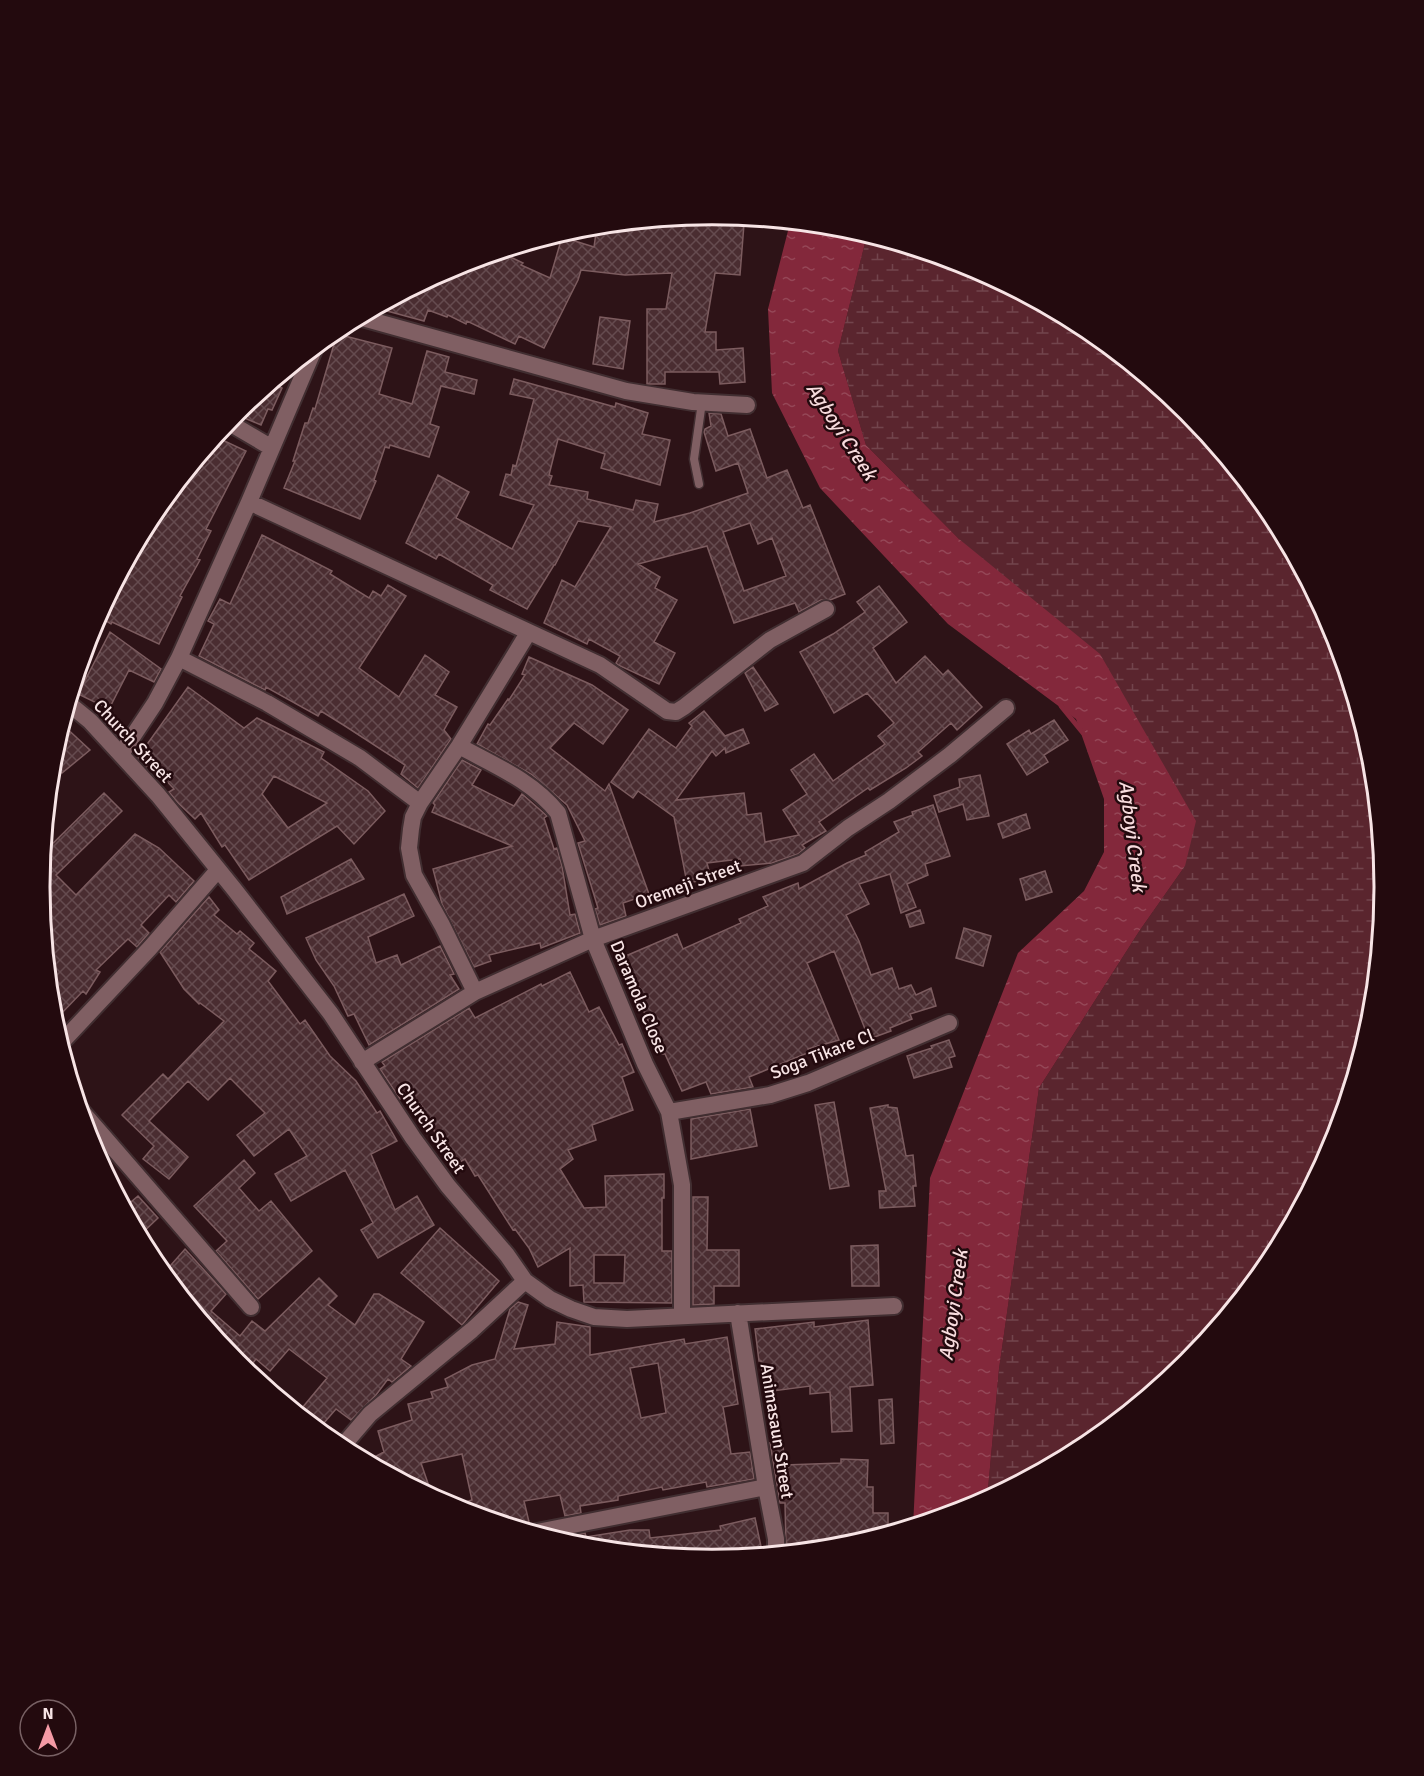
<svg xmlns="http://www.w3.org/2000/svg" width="1424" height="1776" viewBox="0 0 1424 1776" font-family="Signika,sans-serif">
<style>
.wetland{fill:url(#wetland-marsh)}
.water{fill:url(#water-ripples)}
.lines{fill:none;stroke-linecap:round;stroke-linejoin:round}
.stream{stroke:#83283b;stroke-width:5}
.building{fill:url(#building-cross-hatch);stroke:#7c5c5f;stroke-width:1.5;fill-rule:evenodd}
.lane-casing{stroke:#412e31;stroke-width:11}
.street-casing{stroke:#412e31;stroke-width:20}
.lane{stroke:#805f63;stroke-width:8}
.street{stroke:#805f63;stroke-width:16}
.labels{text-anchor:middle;stroke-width:5;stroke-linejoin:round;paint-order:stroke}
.street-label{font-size:18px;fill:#f7e4e5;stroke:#230a0e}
.water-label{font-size:20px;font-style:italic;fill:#f7dbdd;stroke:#230a0e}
.rim{fill:none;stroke:#f7e4e5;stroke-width:3}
</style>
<defs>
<pattern id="wetland-marsh" width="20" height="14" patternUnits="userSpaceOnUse" patternTransform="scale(1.5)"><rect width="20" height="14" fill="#5a252e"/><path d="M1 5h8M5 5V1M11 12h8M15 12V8" fill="none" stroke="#72444c"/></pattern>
<pattern id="water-ripples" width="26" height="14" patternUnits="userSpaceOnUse" patternTransform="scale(1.5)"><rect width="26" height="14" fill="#83283b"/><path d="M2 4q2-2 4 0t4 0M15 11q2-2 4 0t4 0" fill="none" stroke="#954757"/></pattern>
<pattern id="building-cross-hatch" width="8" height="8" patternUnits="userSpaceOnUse" patternTransform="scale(1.5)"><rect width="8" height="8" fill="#4a2d31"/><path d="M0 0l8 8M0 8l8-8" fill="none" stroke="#654b4f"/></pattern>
</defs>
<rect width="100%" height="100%" fill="#2d1317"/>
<path class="wetland" d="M867,235L970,266L1086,329L1188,412L1272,514L1334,631L1372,757L1385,888L1372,1020L1334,1146L1271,1262L1188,1364L1086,1448L987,1500L999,1369L1039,1088L1140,930L1185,866L959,539L866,445L838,351Z"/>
<path class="water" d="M790,223L844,228L867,235L838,351L866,445L959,539L1100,654L1196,821L1185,866L1140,930L1039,1088L999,1369L987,1500L969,1510L913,1527L930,1178L1018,953L1084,891L1104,852V799L1076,719L948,624L820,488L772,393L768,309Z"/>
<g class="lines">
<path class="stream" d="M1061,706L1083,733"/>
</g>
<path class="building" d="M687,218L744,224L740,275L715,273L705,332H716V350L743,348L745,382L720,384L719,372H665V384H647V309H666L672,273L625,275L581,270L578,280L544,348L519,336L515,344L467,321L466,324L448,315L447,317L428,310L424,321L376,308L455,266L496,254L505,257L506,255L523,263L521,265L550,278L562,237L594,247L597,226Z
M600,317L630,321L623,369L593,364Z
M337,334L392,348L379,394L412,404L427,351L449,357L445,372L477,380L474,394L441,386L430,424L439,427L429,457L390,445L389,448L385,447L374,480L376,481L360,519L284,488L295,461H293L305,423H308L313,408L315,409Z
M514,379L615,407L616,403L648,413L642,434L670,440L660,485L601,468L605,454L558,439L549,475L552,476L549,485L588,492L587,499L633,510L636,500L658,504L654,522L690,513L748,493L738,463L716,471L704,432L705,429L711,426L709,413L721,414L728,436L750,429L767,478L787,470L803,508L810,505L845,594L830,600H821L799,612L795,603L734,623L707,546L638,564L660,577L655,588L677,600L654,642L675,653L659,684L618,665L616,663L620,656L589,639L587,644L544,623L562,580L575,587L611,527L578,521L555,565H554L527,609L490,590L493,585L439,554L436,559L406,543L438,475L469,492L456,518L512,549L534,505L500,495L506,474L511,475L513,465L516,466L534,399L510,394ZM750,523L758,544L772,538L786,576L744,591L723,532Z
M272,383L282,388L272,410L268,409L261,425L235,414Z
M216,437L246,451L206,529L211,531L197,559L200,560L180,596L182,597L159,644L112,622L111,624L98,616L144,530L148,532L165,499Z
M262,535L332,571L330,574L369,598L373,591L381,596L388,585L406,596L359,668L399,697L425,655L449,672L435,695L457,707L444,730L451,739L418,788L401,774L405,765L345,726L321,711L318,716L266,687L265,690L199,656L214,624L208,621L220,599L230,604Z
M879,586L907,622L873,648L896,683L925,656L943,675L948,670L982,707L957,730L951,723L918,752L922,756L906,768L870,790L868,788L819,822L826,831L802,845L805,848L798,854L772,863L740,866V859L707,863L711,879L687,883L674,817L638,791L633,798L611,782L649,729L676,748L692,726L689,723L704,711L725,736L743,729L749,743L726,753L725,748L716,756L712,751L676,800L744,793L747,815L761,813L765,842L799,835L783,810L807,794L791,770L814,754L833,781L885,744L878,736L894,723L867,693L834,713L800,652L833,634L865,612L857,602Z
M110,632L161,669L154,682L129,670L109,709L78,694Z
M529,657L592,685L628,710L603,744L574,723L550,748L605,791L609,784L649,894L623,903L626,916L600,925L595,909L598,908L578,843L585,841L567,805L531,774L477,744L488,724L490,725L508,699L509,700L525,675L522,674Z
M753,667L778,704L765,711L745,673Z
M188,687L244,728L257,718L324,752L321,758L368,791L385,811L354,844L337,826L249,880L225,845L222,847L201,813L195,819L178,803L169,792L174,789L150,763L146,767L138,757ZM274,776L327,803L288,828L262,794Z
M1054,720L1068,740L1044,755L1048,762L1027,775L1007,744L1029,730L1031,734Z
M62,724L90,750L62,773L51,762Z
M462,760L481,770L472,785L514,806L522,794L547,816L544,818L554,849L557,848L562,866L570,915L575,914L580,933L541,948L540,943L489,955L491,961L474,967L442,904L433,869L512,846L432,812L435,805L433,803Z
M980,775L989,816L967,820L963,804L939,812L934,796L960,787L959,779Z
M104,793L122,811L56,875L76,895L135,834L159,848L194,881L176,902L169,895L141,925L149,933L142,941L137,947L128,939L96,970L100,972L86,994L83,991L58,1017L51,1010L39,888L42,854Z
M933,805L950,856L925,864L928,875L907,884L916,907L901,913L890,874L859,884L869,904L846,915L859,941L871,975L892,968L899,989L911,985L916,995L931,988L936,1006L910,1014L912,1019L890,1028L891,1031L869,1039L834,951L807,963L839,1040L808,1049L810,1052L749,1077L753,1087L711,1094L706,1082L682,1091L665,1054H662L621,958L677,934L683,949L741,923L739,919L768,906L763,897L798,883L799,889L847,863L866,855L865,852L899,832L894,822L913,815L912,812Z
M1026,814L1030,828L1003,838L998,824Z
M351,859L364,879L287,914L281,897Z
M1045,871L1052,892L1026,900L1020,879Z
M404,894L414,916L368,937L376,963L397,955L401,965L440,946L454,974L450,975L459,989L369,1045L354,1014L348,1016L334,986L316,960L306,938Z
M209,897L219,910L214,915L237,934L240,931L254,943L249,949L276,971L268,981L300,1024L305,1020L330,1056L356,1081L377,1113L380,1111L397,1141L371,1154L395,1210L417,1196L434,1225L378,1258L361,1230L373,1223L345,1170L291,1201L275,1174L307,1156L289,1129L254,1156L237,1135L265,1113L230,1078L208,1100L188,1081L149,1121L188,1157L169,1179L143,1159L154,1146L122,1115L163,1074L168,1079L224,1021L200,1003L199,1004L184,989L160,952Z
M920,910L924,923L910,927L906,915Z
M964,928L991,936L983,966L956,958Z
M570,972L589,1012L599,1007L619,1045L622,1044L634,1072L622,1077L633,1110L592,1125L596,1140L568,1150L573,1159L560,1169L584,1208L606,1207L605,1176L664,1174V1198H662V1251H672V1303L584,1302L583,1285L570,1286V1248L538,1267L529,1248L515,1229L513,1230L478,1175L475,1176L465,1159L456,1164L447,1151L445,1152L421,1105L416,1107L408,1095L400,1099L380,1069L385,1066L382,1062L469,1008L475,1018L541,984L542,986ZM594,1255H625L624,1283H594Z
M949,1040L955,1056L949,1058L952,1067L914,1078L907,1056L932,1048L931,1046Z
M834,1102L849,1186L830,1189L815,1105Z
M888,1105V1107L897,1108L906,1156L913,1155L916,1186H913L915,1206L880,1208L879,1191H886L870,1108Z
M750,1109L757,1146L691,1159V1119Z
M244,1160L255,1173L239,1188L259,1211L271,1201L312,1251L258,1299L216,1251L227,1241L194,1206Z
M138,1196L158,1218L139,1236L124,1208Z
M693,1197H708L707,1250H739V1286H714V1304L693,1305Z
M440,1228L499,1281L462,1325L401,1273Z
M878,1245L879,1286H852L851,1246Z
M185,1249L226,1294L211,1311L240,1336L252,1321L265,1331L319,1278L337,1296L328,1305L355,1325L374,1294H379L424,1322L401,1359L411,1366L392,1382L388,1379L376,1395L351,1420L336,1409L317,1431L297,1414L327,1378L289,1349L270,1371L256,1359L246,1372L236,1364L163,1274Z
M518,1302L528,1305L514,1349L555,1344L557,1322L590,1327V1355L684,1339L685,1344L727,1337L738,1404L723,1407L731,1454L750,1452L754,1479L707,1487L706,1482L663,1490L662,1487L618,1496V1500L580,1506L581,1513L565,1516L560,1495L524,1501L529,1522L515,1525L513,1519L497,1523L448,1507L472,1500L462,1454L421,1463L433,1498L365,1462L384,1452L378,1431L412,1420L408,1404L433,1398L431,1392L448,1387L445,1379L472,1365L495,1359L510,1309ZM658,1363L666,1413L641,1418L630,1368Z
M868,1320L873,1385L850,1387L852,1431L832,1432L830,1392L810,1394V1386L765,1392L761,1361H759L755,1329L814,1322V1327Z
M892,1399L894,1443L881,1444L879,1400Z
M783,1442L784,1465L841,1463V1459L868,1460L867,1487H873V1513H888V1534L843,1548H786L785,1503H780L770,1443Z
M755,1518L763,1556L712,1561L580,1548L561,1542L570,1540V1536L585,1533L586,1537L630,1530H649L650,1538L721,1530L720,1526Z"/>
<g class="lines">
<defs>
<path id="lane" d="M699,484L694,459L702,402"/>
<path id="street" d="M359,317L626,391L693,402L747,405
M228,422L272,448
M249,502L600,665L667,711L676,712L684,707L770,640L826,609
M179,658L267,703L360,758L420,803
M68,703L90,721L158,795L234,889L331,1014L413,1138L448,1186L507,1255L525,1281L550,1299L571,1309L594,1317L627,1319L894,1306
M459,746C494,765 533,781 558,813L593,939L645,1064L669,1112L682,1185V1315
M121,754L155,703L179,658L249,502L315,347
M475,992L442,925L414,875L409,848L411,829L413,817L420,803L459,746L528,633
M60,1044L150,948L218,870
M362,1062L475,992L593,939L803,863L848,828L889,801L950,755L1006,708
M78,1107L251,1307
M669,1112L770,1095L808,1083L949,1023
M738,1313L766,1487L776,1539V1555
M340,1449L370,1414L472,1330L525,1281
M532,1533L766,1487"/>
</defs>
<use href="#lane" class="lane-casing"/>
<use href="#street" class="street-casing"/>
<use href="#lane" class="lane"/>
<use href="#street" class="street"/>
</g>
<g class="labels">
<g class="street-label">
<text transform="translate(133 741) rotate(47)" y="6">Church Street</text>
<text transform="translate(688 884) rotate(-20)" y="6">Oremeji Street</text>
<text transform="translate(639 997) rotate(67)" y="6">Daramola Close</text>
<text transform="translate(822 1054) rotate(-21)" y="6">Soga Tikare Cl</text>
<text transform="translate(431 1128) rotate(55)" y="6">Church Street</text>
<text transform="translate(777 1431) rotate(81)" y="6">Animasaun Street</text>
</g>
<g class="water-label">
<text transform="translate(842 431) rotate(57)" y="7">Agboyi Creek</text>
<text transform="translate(1133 836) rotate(83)" y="7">Agboyi Creek</text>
<text transform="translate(953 1305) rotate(-82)" y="7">Agboyi Creek</text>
</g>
</g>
<path d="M0 0H1424V1776H0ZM50 887a662 662 0 1 1 1324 0a662 662 0 1 1-1324 0Z" fill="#230a0e" fill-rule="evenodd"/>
<path class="rim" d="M50 887a662 662 0 1 1 1324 0a662 662 0 1 1-1324 0Z"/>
<g transform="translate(48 1728)"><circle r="28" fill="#230a0e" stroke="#786164" stroke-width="1.5"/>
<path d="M0-4.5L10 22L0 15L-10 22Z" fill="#f49aa5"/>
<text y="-9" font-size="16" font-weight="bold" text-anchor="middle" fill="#f7e4e5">N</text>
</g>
</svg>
